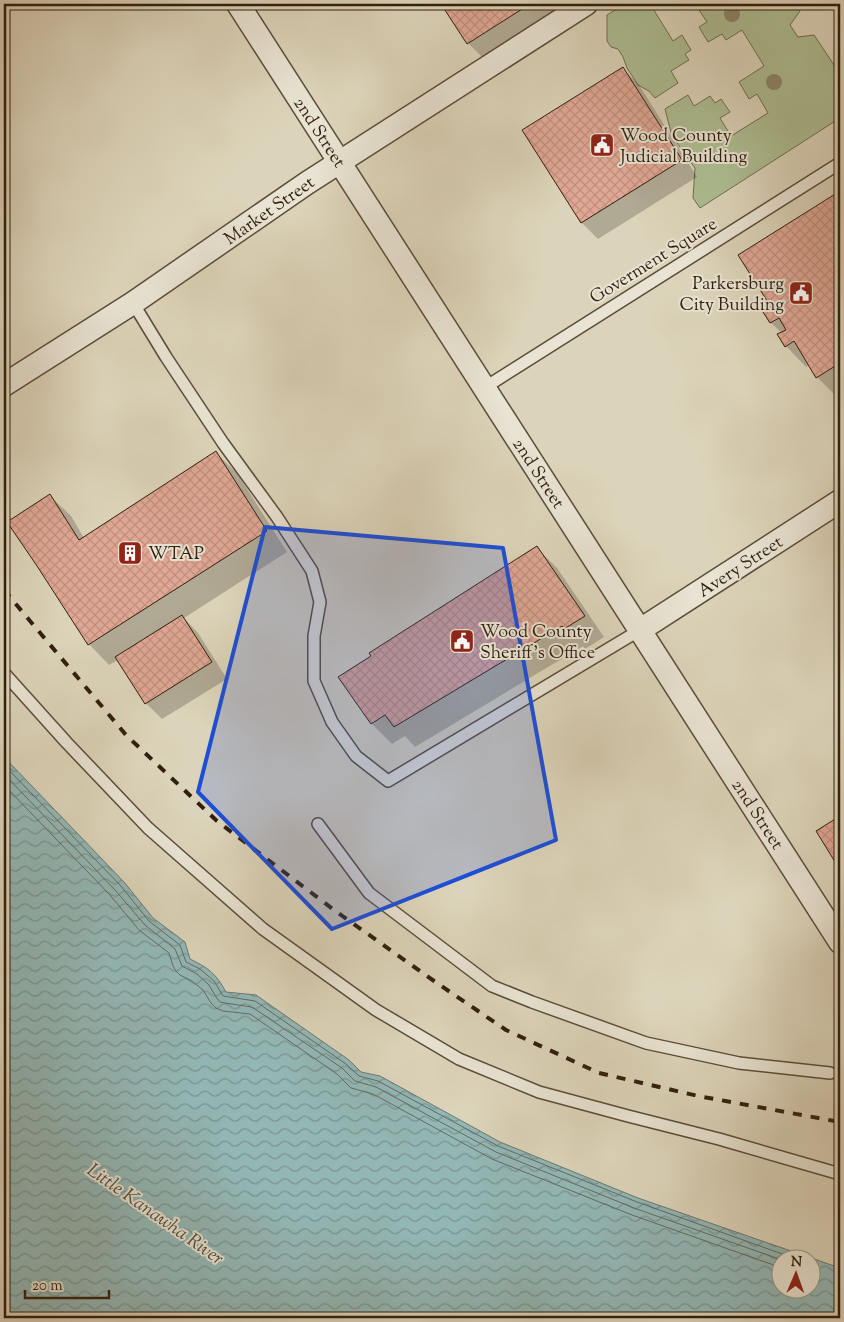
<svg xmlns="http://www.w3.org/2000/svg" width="844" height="1322" viewBox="0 0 844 1322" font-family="'Sorts Mill Goudy',serif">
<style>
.grass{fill:#adbd92;stroke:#6e6e50}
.water{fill:url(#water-waves);stroke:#6b7a72;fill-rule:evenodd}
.shadow{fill:#0003}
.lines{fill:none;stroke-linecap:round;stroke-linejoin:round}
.shore{stroke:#626b62;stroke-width:1}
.building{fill:url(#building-cross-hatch);stroke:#301f0e}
.service-casing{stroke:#5b4c39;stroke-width:14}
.minor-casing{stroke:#5b4c39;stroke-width:25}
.service{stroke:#e8e3d2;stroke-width:11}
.minor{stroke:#e8e3d2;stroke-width:22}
.rail{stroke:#301f0e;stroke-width:4;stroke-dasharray:9 9;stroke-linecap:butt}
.tree{fill:#8e866e}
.marked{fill:#1d4ed8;fill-opacity:0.2;stroke:#1d4ed8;stroke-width:4;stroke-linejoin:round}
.labels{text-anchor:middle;stroke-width:4;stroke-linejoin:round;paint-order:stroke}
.street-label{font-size:18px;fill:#301f0e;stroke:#e8e3d2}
.poi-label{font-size:18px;fill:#301f0e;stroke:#e8e3d2;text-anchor:start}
.water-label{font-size:19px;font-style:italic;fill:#4e4d40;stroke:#e8e3d2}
</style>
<defs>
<pattern id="water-waves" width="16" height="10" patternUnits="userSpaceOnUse" patternTransform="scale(1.25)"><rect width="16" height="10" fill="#93b7b5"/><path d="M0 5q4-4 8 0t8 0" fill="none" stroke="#789492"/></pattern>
<pattern id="building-cross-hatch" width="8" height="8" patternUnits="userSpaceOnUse" patternTransform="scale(1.25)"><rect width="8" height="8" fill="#dfa794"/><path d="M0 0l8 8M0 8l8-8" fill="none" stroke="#c08f7e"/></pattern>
</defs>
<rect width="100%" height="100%" fill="#dcd4ba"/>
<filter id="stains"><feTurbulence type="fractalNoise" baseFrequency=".004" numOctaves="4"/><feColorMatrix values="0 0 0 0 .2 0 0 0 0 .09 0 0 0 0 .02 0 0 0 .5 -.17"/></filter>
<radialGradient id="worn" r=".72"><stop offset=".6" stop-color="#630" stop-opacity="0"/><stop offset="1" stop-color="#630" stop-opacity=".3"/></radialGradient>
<path class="grass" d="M625,4H656L652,7L673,41L682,35L691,50L685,54L689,60L671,71L678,83L655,98L649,91L638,85L627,68L623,57L618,49L611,47L607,41V15Z
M695,4H795L800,11L790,25L798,37L814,35L840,74V118L700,208L693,198L695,168L672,136L665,109L688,95L694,106L710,96L715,103L721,99L730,112L720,118L731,136L768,113L757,94L749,99L739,82L764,66L742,30L726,40L722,34L708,42L699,27L707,22Z"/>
<path class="water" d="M4,757L124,882L153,918L185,942L190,959C209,968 216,974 226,992L256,995L349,1060L361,1072L380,1076L500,1142L638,1198L840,1268V1318H4ZM782,1260H812V1290H782Z"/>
<path class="shadow" d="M442,4H583L489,64L468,43Z
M623,69L639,85L697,177L598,239L582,223L524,131Z
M840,192V396L838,398L817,377L810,364L806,367L786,346L782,333L771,323L765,312L773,307L740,255Z
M216,453L237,473L287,552L184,618L198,633L227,679L162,719L146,703L118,660L109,665L89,644L50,496L71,516L84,538Z
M536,547L557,568L604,637L585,649L583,646L415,747L405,736L392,744L371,723Z
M840,817V868L817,832Z"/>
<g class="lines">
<path class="shore" d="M4,765L120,885L149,921L180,945L186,962L200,969L214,981L223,996L255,1001L346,1064L359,1076L378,1081L498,1146L637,1202L799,1260
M4,774L115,890L145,925L175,949L182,966L197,974L209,985L216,997L220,1002L225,1003L252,1007L342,1068L355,1081L376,1087L496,1152L634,1208L782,1260
M4,785L110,895L139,930L169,953L173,966L176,971L180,975L192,981L203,990L211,1003L216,1008L223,1011L250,1014L337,1074L351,1088L373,1094L492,1159L632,1215L782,1268"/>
</g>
<path class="building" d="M441,4H530L467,44Z
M623,67L682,160L581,223L522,130Z
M840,191V363L816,378L794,341L785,347L777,334L786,330L779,318L770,323L763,312L771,307L738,255Z
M216,451L267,531L88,645L37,566L7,522L50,494L79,540Z
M537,546L585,616L564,629L562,626L394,727L385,715L371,724L338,677L371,656L369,653Z
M182,615L212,662L145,704L115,657Z
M840,816V870L816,831Z"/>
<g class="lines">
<defs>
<path id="service" d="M133,303L166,357L223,443L277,517L312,571L320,602L314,636V681L332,722L356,756L388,781L640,630
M484,388L840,163
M4,673L67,743L148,828L263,929L376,1010L459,1059L539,1092L628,1116L719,1139L840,1174
M318,824L369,893L492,986L532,1002L646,1043L739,1063L830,1073"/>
<path id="minor" d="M238,4L840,942
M4,385L133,303L307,183L586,4
M640,630L840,501"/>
</defs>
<use href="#service" class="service-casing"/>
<use href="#minor" class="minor-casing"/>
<use href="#service" class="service"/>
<use href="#minor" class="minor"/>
<path class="rail" d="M4,590L126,735L217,821L334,910L434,981L506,1030L599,1073L698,1096L840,1122"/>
</g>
<g class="tree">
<circle cx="732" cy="14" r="8"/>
<circle cx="774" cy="82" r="8"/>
</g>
<path class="marked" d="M265,527L503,548L556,840L332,929L198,792Z"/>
<defs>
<symbol id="civic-square" viewBox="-11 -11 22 22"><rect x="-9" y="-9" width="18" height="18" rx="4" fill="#8f2418" stroke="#e8e3d2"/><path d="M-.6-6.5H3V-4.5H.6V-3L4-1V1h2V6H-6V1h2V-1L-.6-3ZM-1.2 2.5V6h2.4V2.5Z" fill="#fff"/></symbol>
<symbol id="building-square" viewBox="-11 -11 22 22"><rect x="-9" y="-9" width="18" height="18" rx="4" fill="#8f2418" stroke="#e8e3d2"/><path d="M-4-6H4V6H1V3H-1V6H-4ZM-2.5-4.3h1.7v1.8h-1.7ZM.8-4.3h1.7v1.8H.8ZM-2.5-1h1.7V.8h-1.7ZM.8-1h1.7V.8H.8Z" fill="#fff"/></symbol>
</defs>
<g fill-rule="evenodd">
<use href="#civic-square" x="588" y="131" width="28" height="28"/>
<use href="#civic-square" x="787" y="279" width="28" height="28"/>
<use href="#building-square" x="116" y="539" width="28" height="28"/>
<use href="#civic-square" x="448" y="627" width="28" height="28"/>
</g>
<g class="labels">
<g class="street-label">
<text transform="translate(320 132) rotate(57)" y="6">2nd Street</text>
<text transform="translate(269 210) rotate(-35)" y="6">Market Street</text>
<text transform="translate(653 260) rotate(-32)" y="6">Goverment Square</text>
<text transform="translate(539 473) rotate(57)" y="6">2nd Street</text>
<text transform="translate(740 566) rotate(-33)" y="6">Avery Street</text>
<text transform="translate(758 814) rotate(57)" y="6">2nd Street</text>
</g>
<g class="poi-label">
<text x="620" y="141">Wood County<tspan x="620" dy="21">Judicial Building</tspan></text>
<text x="784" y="289" text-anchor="end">Parkersburg<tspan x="784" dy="21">City Building</tspan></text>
<text x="148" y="559">WTAP</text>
<text x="480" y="637">Wood County<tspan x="480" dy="21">Sheriff's Office</tspan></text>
</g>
<g class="water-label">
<text transform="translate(156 1213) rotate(35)" y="7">Little Kanawha River</text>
</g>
</g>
<rect width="844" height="1322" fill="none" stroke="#dcd4ba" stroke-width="20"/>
<rect x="5" y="5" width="834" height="1312" fill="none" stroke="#301f0e" stroke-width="2.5"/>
<rect x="10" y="10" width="824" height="1302" fill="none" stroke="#301f0e"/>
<g transform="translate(796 1274) rotate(2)"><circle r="24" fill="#e8e3d2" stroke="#9e9584"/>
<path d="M0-4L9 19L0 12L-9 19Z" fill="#8f2418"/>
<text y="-8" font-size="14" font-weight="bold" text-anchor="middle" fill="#301f0e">N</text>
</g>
<path d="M25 1290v8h84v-8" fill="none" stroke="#301f0e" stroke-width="2.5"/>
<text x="32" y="1290" font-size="15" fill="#301f0e" stroke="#e8e3d2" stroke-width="4" paint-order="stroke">20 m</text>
<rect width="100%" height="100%" filter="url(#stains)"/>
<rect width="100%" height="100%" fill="url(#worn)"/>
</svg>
